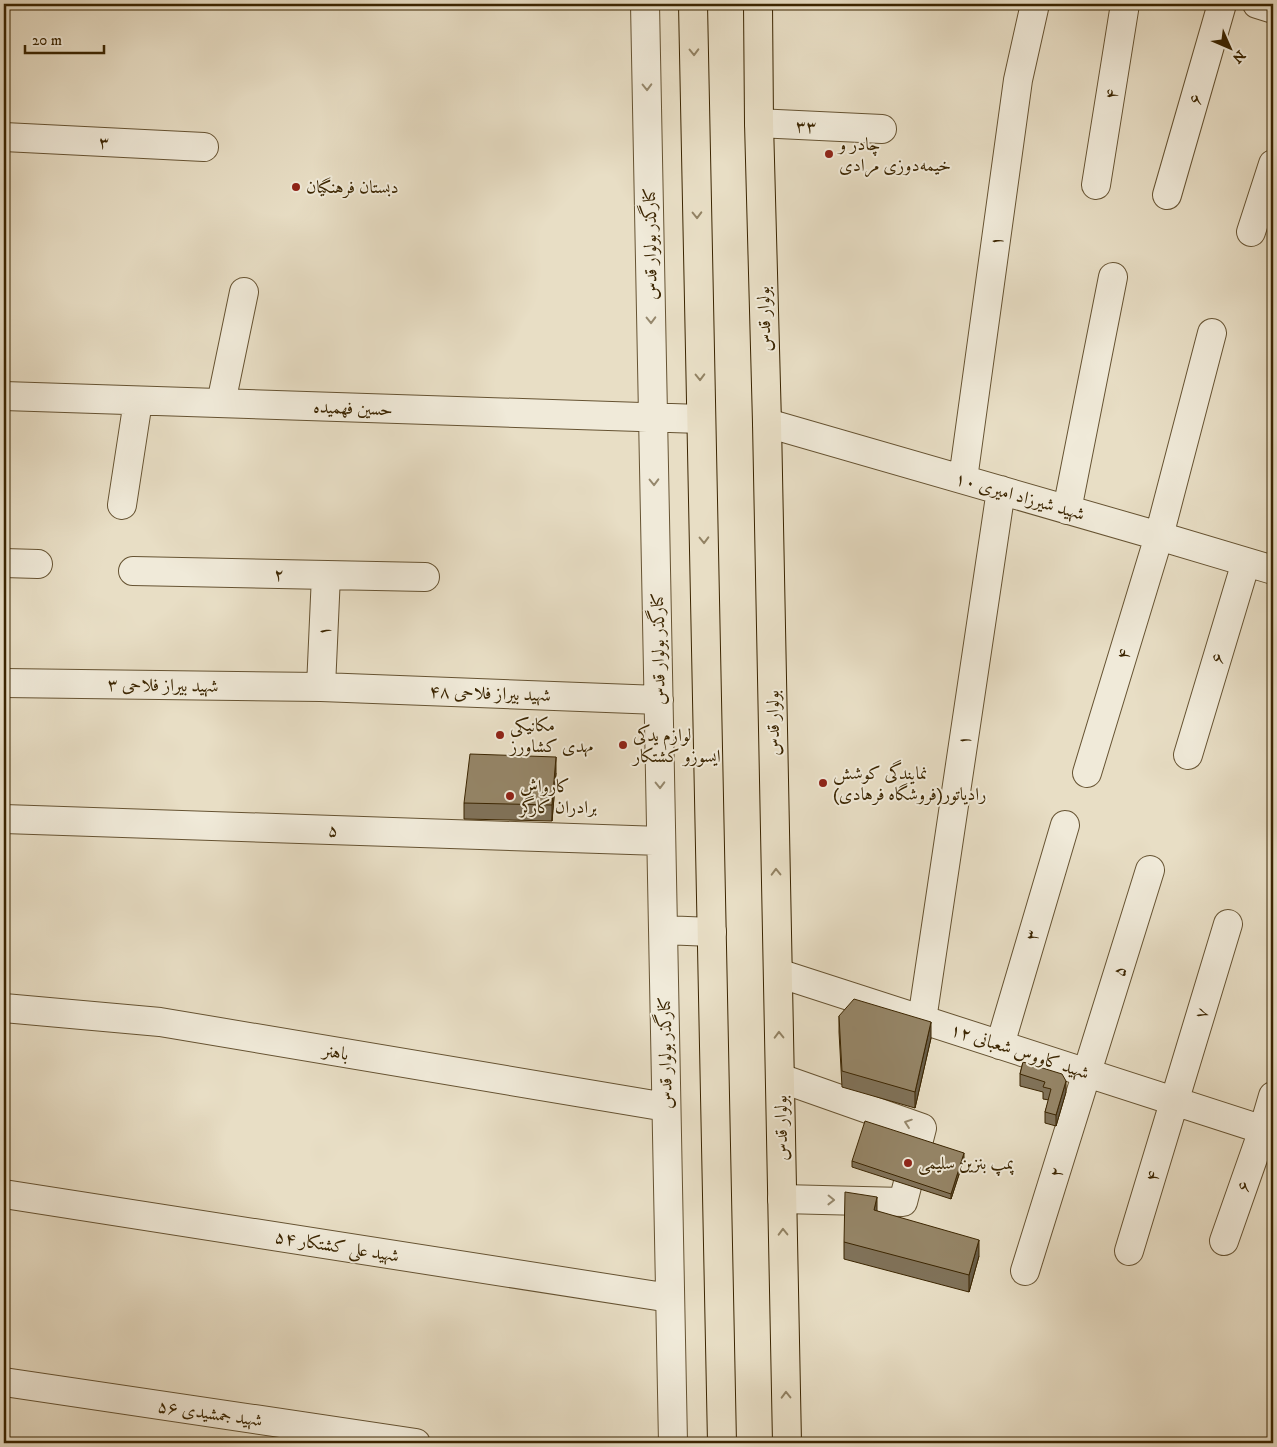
<svg xmlns="http://www.w3.org/2000/svg" width="1277" height="1447" viewBox="0 0 1277 1447" font-family="'IM FELL DW Pica',Amiri,serif">
<style>
.lines{fill:none;stroke-linecap:round;stroke-linejoin:round}
.minor-casing{stroke:#665332;stroke-width:30}
.major-casing{stroke:#3b2501;stroke-width:30}
.minor{stroke:#f0ead9;stroke-width:28}
.major{stroke:#e8dec5;stroke-width:28}
.wall{fill:#807259;stroke:#3b2501}
.shaded-wall{fill:#685d48;stroke:#3b2501}
.building{fill:#958567;stroke:#3b2501}
.oneway{stroke:#928263}
.oneway2{stroke:#96886d}
.poi-dot{fill:#8f2418;stroke:#f0ead9;stroke-width:2}
.labels{text-anchor:middle;stroke-width:4;stroke-linejoin:round;paint-order:stroke}
.street-label{font-size:18px;fill:#3b2501;stroke:#f0ead9}
.poi-label{font-size:18px;fill:#3b2501;stroke:#f0ead9;text-anchor:start}
</style>
<rect width="100%" height="100%" fill="#e8dec5"/>
<filter id="stains"><feTurbulence type="fractalNoise" baseFrequency=".004" numOctaves="4"/><feColorMatrix values="0 0 0 0 .2 0 0 0 0 .09 0 0 0 0 .02 0 0 0 .5 -.17"/></filter>
<radialGradient id="worn" r=".72"><stop offset=".6" stop-color="#630" stop-opacity="0"/><stop offset="1" stop-color="#630" stop-opacity=".3"/></radialGradient>
<g class="lines">
<defs>
<path id="minor" d="M645,4L673,1443
M1257,4L1273,9
M759,123L882,129
M4,137L204,147
M1096,185L1125,4
M1167,195L1222,4
M1251,232L1273,164
M4,396L701,419
M221,403L244,292
M767,423L1159,536L1273,570
M963,479L1018,80L1035,4
M122,505L138,401
M1067,510L1113,277
M4,563L38,564
M133,571L425,577
M4,683L321,687L659,700
M321,687L326,575
M1188,755L1246,562
M1087,773L1159,536L1212,333
M4,819L661,841
M663,930L712,932
M778,973L1273,1133
M4,1008L160,1022L666,1107
M922,1020L1001,490
M1000,1045L1065,825
M780,1078L922,1128L903,1202L782,1199
M4,1194L670,1298
M1224,1241L1263,1130L1273,1096
M1129,1251L1228,924
M1025,1271L1150,870
M4,1382L416,1443"/>
<path id="major" d="M693,4L722,1443
M758,4L759,123L767,423L787,1443"/>
</defs>
<use href="#minor" class="minor-casing"/>
<use href="#major" class="major-casing"/>
<use href="#minor" class="minor"/>
<use href="#major" class="major"/>
</g>
<path class="wall" d="M556,773L552,821L464,819V803Z
M839,1016L931,1038L915,1108L842,1087L839,1032Z
M1023,1062L1066,1092L1056,1126L1045,1123V1112L1049,1100L1043,1099V1092L1020,1086V1074Z
M964,1159L951,1199L852,1167V1161Z
M877,1211L979,1256L969,1292L844,1259V1242Z"/>
<path class="shaded-wall" d="M556,757V773L552,821V805Z
M931,1022V1038L915,1108V1092Z
M1066,1081V1092L1056,1126V1115Z
M964,1153V1159L951,1199V1194Z
M877,1197V1213L874,1210Z
M979,1240V1256L969,1292V1275Z"/>
<path class="building" d="M470,754L556,757L552,805L464,803Z
M854,999L931,1022L915,1092L842,1071L839,1016Z
M1023,1062L1062,1074L1066,1081L1056,1115L1045,1112L1051,1089L1043,1087L1045,1082L1020,1074Z
M865,1121L964,1153L951,1194L852,1161Z
M845,1192L877,1197L874,1210L979,1240L969,1275L844,1242Z"/>
<defs><path id="oneway-chevron" d="M-2-3.5L2.5 0L-2 3.5" fill="none" stroke-width="1.6" stroke-linecap="round" stroke-linejoin="round" transform="scale(1.25)"/></defs>
<g class="oneway">
<use href="#oneway-chevron" transform="translate(694 52) rotate(89)"/>
<use href="#oneway-chevron" transform="translate(697 215) rotate(89)"/>
<use href="#oneway-chevron" transform="translate(700 377) rotate(89)"/>
<use href="#oneway-chevron" transform="translate(704 540) rotate(89)"/>
<use href="#oneway-chevron" transform="translate(776 872) rotate(-91)"/>
<use href="#oneway-chevron" transform="translate(779 1035) rotate(-91)"/>
<use href="#oneway-chevron" transform="translate(783 1232) rotate(-91)"/>
<use href="#oneway-chevron" transform="translate(786 1395) rotate(-91)"/>
</g>
<g class="oneway2">
<use href="#oneway-chevron" transform="translate(647 87) rotate(89)"/>
<use href="#oneway-chevron" transform="translate(651 320) rotate(89)"/>
<use href="#oneway-chevron" transform="translate(654 482) rotate(89)"/>
<use href="#oneway-chevron" transform="translate(660 785) rotate(89)"/>
<use href="#oneway-chevron" transform="translate(908 1123) rotate(-161)"/>
<use href="#oneway-chevron" transform="translate(831 1200) rotate(1)"/>
</g>
<g class="poi-dot">
<circle cx="829" cy="154" r="5"/>
<circle cx="296" cy="187" r="5"/>
<circle cx="500" cy="735" r="5"/>
<circle cx="623" cy="745" r="5"/>
<circle cx="823" cy="783" r="5"/>
<circle cx="510" cy="796" r="5"/>
<circle cx="908" cy="1163" r="5"/>
</g>
<g class="labels">
<g class="street-label">
<text transform="translate(1111 94) rotate(-81)" y="6">۴</text>
<text transform="translate(1195 99) rotate(-74)" y="6">۶</text>
<text transform="translate(806 126) rotate(3)" y="6">۳۳</text>
<text transform="translate(104 142) rotate(3)" y="6">۳</text>
<text transform="translate(996 241) rotate(-82)" y="6">۱</text>
<text transform="translate(650 244) rotate(-91)" y="6">کنارگذر بولوار قدس</text>
<text transform="translate(764 319) rotate(-92)" y="6">بولوار قدس</text>
<text transform="translate(353 408) rotate(2)" y="6">حسین فهمیده</text>
<text transform="translate(1020 496) rotate(16)" y="6">شهید شیرزاد امیری ۱۰</text>
<text transform="translate(279 574) rotate(1)" y="6">۲</text>
<text transform="translate(324 631) rotate(-88)" y="6">۱</text>
<text transform="translate(658 649) rotate(-91)" y="6">کنارگذر بولوار قدس</text>
<text transform="translate(1123 654) rotate(-73)" y="6">۴</text>
<text transform="translate(1217 658) rotate(-73)" y="6">۶</text>
<text transform="translate(163 685) rotate(1)" y="6">شهید بیراز فلاحی ۳</text>
<text transform="translate(490 693) rotate(2)" y="6">شهید بیراز فلاحی ۴۸</text>
<text transform="translate(773 723) rotate(-91)" y="6">بولوار قدس</text>
<text transform="translate(964 740) rotate(-81)" y="6">۱</text>
<text transform="translate(333 830) rotate(2)" y="6">۵</text>
<text transform="translate(1032 935) rotate(-74)" y="6">۳</text>
<text transform="translate(1119 971) rotate(-73)" y="6">۵</text>
<text transform="translate(1201 1013) rotate(-73)" y="6">۷</text>
<text transform="translate(1020 1051) rotate(18)" y="6">شهید کاووس شعبانی ۱۲</text>
<text transform="translate(336 1052) rotate(10)" y="6">باهنر</text>
<text transform="translate(665 1053) rotate(-91)" y="6">کنارگذر بولوار قدس</text>
<text transform="translate(781 1128) rotate(-91)" y="6">بولوار قدس</text>
<text transform="translate(1056 1172) rotate(-73)" y="6">۲</text>
<text transform="translate(1152 1176) rotate(-73)" y="6">۴</text>
<text transform="translate(1243 1186) rotate(-71)" y="6">۶</text>
<text transform="translate(337 1246) rotate(9)" y="6">شهید علی کشتکار ۵۴</text>
<text transform="translate(210 1413) rotate(8)" y="6">شهید جمشیدی ۵۶</text>
</g>
<g class="poi-label">
<text x="839" y="150">چادر و<tspan x="839" dy="21">خیمه‌دوزی مرادی</tspan></text>
<text x="306" y="193">دبستان فرهنگیان</text>
<text x="510" y="731">مکانیکی<tspan x="510" dy="21">مهدی کشاورز</tspan></text>
<text x="633" y="741">لوازم یدکی<tspan x="633" dy="21">ایسوزو کشتکار</tspan></text>
<text x="833" y="779">نمایندگی کوشش<tspan x="833" dy="21">رادیاتور(فروشگاه فرهادی)</tspan></text>
<text x="520" y="792">کارواش<tspan x="520" dy="21">برادران کارگر</tspan></text>
<text x="918" y="1169">پمپ بنزین سلیمی</text>
</g>
</g>
<rect width="1277" height="1447" fill="none" stroke="#e8dec5" stroke-width="20"/>
<rect x="5" y="5" width="1267" height="1437" fill="none" stroke="#3b2501" stroke-width="2.5"/>
<rect x="10" y="10" width="1257" height="1427" fill="none" stroke="#3b2501"/>
<g transform="translate(1230 48) rotate(135)" stroke="#f0ead9" stroke-width="4" paint-order="stroke">
<path d="M0-4L9 19L0 12L-9 19Z" fill="#3b2501"/>
<text y="-8" font-size="14" font-weight="bold" text-anchor="middle" fill="#3b2501">N</text>
</g>
<path d="M25 45v8h79v-8" fill="none" stroke="#3b2501" stroke-width="2.5"/>
<text x="32" y="45" font-size="15" fill="#3b2501" stroke="#f0ead9" stroke-width="4" paint-order="stroke">20 m</text>
<rect width="100%" height="100%" filter="url(#stains)"/>
<rect width="100%" height="100%" fill="url(#worn)"/>
</svg>
